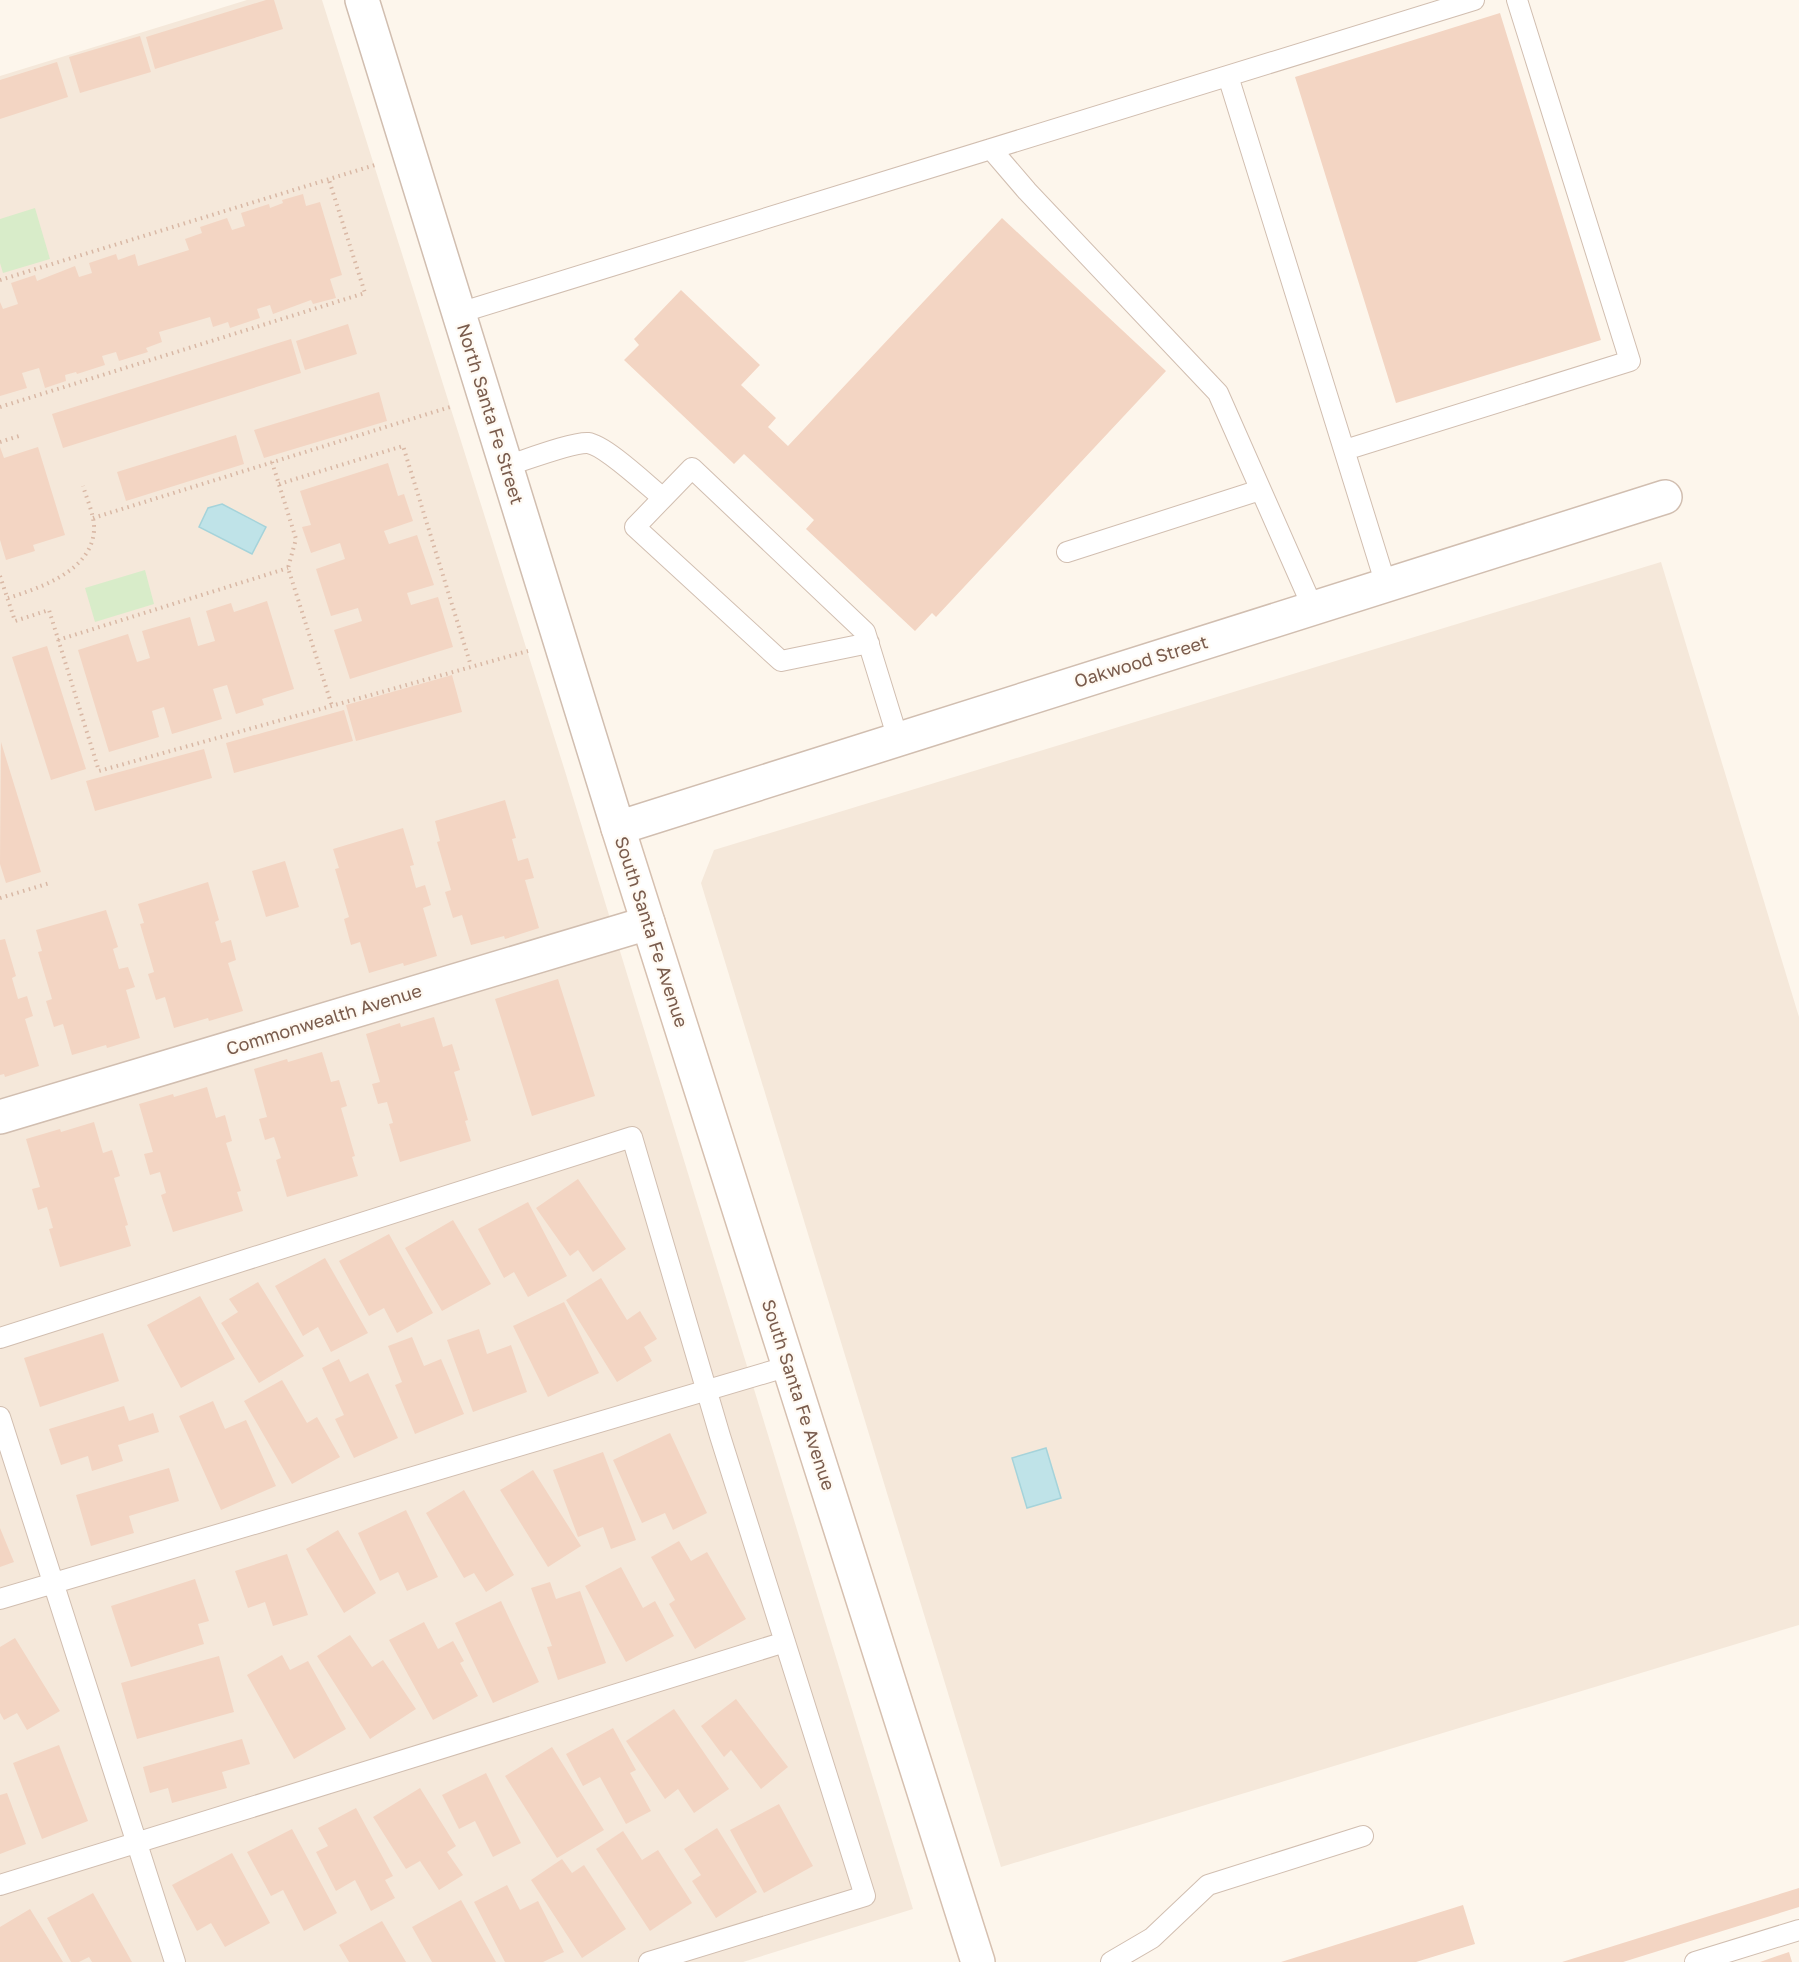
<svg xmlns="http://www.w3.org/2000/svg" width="1799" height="1962" viewBox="0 0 1799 1962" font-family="'Golos Text',sans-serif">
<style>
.residential{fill:#f5e8da}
.green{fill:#d8ecc9}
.water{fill:#bfe3e8;stroke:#a5d3da;stroke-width:1.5}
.building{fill:#f3d5c3}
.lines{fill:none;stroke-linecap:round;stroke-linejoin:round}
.lane-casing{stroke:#d1beb0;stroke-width:22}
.street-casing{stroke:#d1beb0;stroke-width:36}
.secondary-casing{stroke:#d6c0b0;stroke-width:36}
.path{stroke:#d9b8a5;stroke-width:4;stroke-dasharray:1.5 4.5;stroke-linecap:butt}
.lane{stroke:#fff;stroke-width:20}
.street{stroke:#fff;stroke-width:33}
.secondary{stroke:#fff;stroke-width:33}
.labels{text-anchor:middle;stroke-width:4.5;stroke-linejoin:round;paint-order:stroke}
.street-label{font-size:18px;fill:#7a5c4d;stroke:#fffaf3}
</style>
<rect width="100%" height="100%" fill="#fdf6ec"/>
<path class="residential" d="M247,0H322L564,768L913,1909L743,1962H0V76Z
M1661,562L1799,1017V1625L1001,1867L701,883L714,850Z"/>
<path class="green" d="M35,208L50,259L3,273L0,263V219Z
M145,570L154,604L95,622L85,588Z"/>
<path class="water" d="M222,504L266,527L252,554L199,527L208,508Z
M1046,1448L1061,1498L1027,1508L1012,1458Z"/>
<path class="building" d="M266,0H274L283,29L155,69L146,37Z
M1500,13L1601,340L1396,403L1295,77Z
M140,36L151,72L80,93L69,57Z
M57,62L68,97L0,119V80Z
M303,194L306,206L320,202L342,275L330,279L336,298L313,304L311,300L273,314L270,305L257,309L260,318L230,328L228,322L213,327L210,317L159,332L162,342L146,348L148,352L119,361L116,352L102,356L105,365L77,374L76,372L65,375L66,381L45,388L39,368L22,373L27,388L0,396V302L3,309L18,304L11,283L35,275L37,281L75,266L79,277L92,273L89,263L116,254L118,260L135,254L138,266L189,250L185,239L202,233L200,227L227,218L232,230L245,226L241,213L269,204L270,208L283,203L282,200Z
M1002,218L1166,371L936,617L932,613L915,631L806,529L814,520L744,454L734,464L624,360L639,345L634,339L681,290L760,365L741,385L776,418L768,427L788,446Z
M348,324L357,354L305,370L296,341Z
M291,339L301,373L63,448L52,414Z
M379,392L387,421L264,458L254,430Z
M236,435L244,464L126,501L117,472Z
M0,447L4,458L38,447L65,535L33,545L35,551L6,560L0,540Z
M388,463L398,496L404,494L413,521L384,531L389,544L417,535L434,585L407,593L411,605L438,597L453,647L350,679L334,630L362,621L358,608L331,616L316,569L345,559L340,543L311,553L302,527L311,525L300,491Z
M267,601L294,689L262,699L264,705L236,714L227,685L213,689L222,719L172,734L164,707L152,711L159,737L109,752L78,650L128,634L137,662L150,658L142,631L190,617L198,646L215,641L206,611L231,603L234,612Z
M47,646L86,769L51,780L12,657Z
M452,675L462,712L356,741L346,705Z
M344,710L353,741L234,773L226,743Z
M1,742L41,872L6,883L0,864Z
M204,749L212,778L95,811L86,781Z
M505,800L516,838L512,839L518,861L528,858L534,878L525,880L539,928L505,939L504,936L471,945L462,915L453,918L445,892L451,890L437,842L440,841L435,821Z
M403,828L414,865L410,866L416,888L425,885L431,905L423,908L437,956L404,966L403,963L369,973L360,942L351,945L344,919L349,917L335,869L339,868L333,849Z
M285,861L299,907L266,917L252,871Z
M208,882L219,920L215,922L221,943L231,940L236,960L228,963L243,1011L209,1021L208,1018L174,1028L165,997L156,1000L148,974L154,972L140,924L144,923L138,904Z
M106,910L118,947L113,949L119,969L128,967L135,987L126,990L140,1038L107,1048L106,1045L72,1055L63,1024L54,1027L46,1001L52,999L38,952L42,951L36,930Z
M5,939L16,976L12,978L18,999L27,996L33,1016L25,1019L39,1066L5,1077L4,1074L0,1075V940Z
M558,979L595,1096L532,1116L495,999Z
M434,1017L443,1047L452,1044L460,1070L454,1072L468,1120L465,1121L471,1141L400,1162L389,1124L393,1123L387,1102L378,1104L372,1084L380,1082L366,1034L400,1023L401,1027Z
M322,1052L331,1082L339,1080L347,1106L341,1108L355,1156L352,1157L358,1176L287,1197L276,1160L281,1158L274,1137L265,1140L259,1119L267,1117L254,1069L287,1059L288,1062Z
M207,1087L216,1118L225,1115L232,1141L226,1143L241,1191L237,1192L243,1211L173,1232L161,1195L166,1193L160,1172L150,1175L144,1154L153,1152L139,1104L173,1094L174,1097Z
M94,1122L103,1153L112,1150L120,1176L114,1178L128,1225L125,1226L131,1246L60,1267L49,1229L53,1228L47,1207L38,1210L32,1189L40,1187L26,1139L60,1129L61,1132Z
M578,1179L626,1249L593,1272L578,1250L570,1256L536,1208Z
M528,1202L567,1276L528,1297L514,1272L504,1278L478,1229Z
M453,1220L491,1284L442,1311L405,1248Z
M389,1234L433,1313L397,1333L384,1308L369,1316L339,1261Z
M325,1258L368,1333L331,1352L318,1327L303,1336L275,1286Z
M601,1278L627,1320L640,1311L657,1339L644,1347L652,1361L617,1382L566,1300Z
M258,1282L304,1356L259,1383L221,1323L238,1312L229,1299Z
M200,1296L235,1359L181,1388L147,1325Z
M564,1302L599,1373L548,1397L513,1326Z
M479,1329L487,1354L511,1345L527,1392L473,1412L447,1340Z
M103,1333L119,1381L40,1407L24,1358Z
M412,1337L424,1366L441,1359L464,1414L415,1434L395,1385L402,1382L388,1346Z
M339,1359L350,1382L368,1373L398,1438L354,1458L335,1419L344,1415L322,1368Z
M282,1380L307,1423L317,1417L340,1457L292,1484L244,1401Z
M213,1401L225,1429L246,1420L276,1486L221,1510L179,1416Z
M124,1406L129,1421L153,1413L159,1432L118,1445L123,1461L92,1471L88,1456L61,1465L49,1429Z
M670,1433L707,1513L673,1530L665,1513L642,1523L613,1460Z
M603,1452L636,1540L611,1549L603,1527L578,1537L553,1470Z
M169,1468L179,1501L129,1516L134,1533L91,1546L76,1495Z
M533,1470L581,1546L548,1567L500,1490Z
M464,1490L514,1575L486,1592L474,1573L464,1578L426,1513Z
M406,1510L438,1577L407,1591L398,1572L380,1581L358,1533Z
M0,1528L14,1562L0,1567Z
M338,1530L376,1593L344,1613L306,1549Z
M679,1541L691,1561L707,1552L746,1619L695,1649L669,1604L675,1600L651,1557Z
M287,1554L308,1615L273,1626L265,1602L248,1608L235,1571Z
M621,1567L643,1608L655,1601L674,1636L626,1662L585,1586Z
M195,1579L209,1621L198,1624L204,1644L131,1667L111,1606Z
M550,1582L556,1599L580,1591L606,1663L558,1680L547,1647L552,1646L531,1588Z
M501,1601L539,1682L493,1703L455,1623Z
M424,1622L438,1649L453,1641L464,1661L460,1663L478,1696L433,1720L389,1640Z
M350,1635L372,1667L383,1660L416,1709L370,1739L317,1656Z
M15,1638L60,1711L27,1730L17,1713L4,1720L0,1713V1647Z
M282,1655L290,1670L308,1661L346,1729L294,1759L247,1675Z
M219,1656L234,1712L137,1739L121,1683Z
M736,1699L788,1767L761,1789L731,1750L724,1757L701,1726Z
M674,1709L729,1789L694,1813L678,1789L665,1799L626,1741Z
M613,1728L636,1770L630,1773L651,1811L626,1824L600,1777L583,1786L566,1754Z
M242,1739L250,1764L222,1772L227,1788L172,1803L168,1788L150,1793L143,1767Z
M59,1745L88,1821L42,1839L13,1763Z
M552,1747L604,1830L557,1858L505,1776Z
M486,1773L521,1843L493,1857L475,1821L459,1829L442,1795Z
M420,1788L456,1846L447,1852L463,1875L439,1890L420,1861L406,1869L373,1817Z
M7,1793L26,1844L0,1854V1795Z
M779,1804L813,1866L764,1893L730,1830Z
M356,1808L393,1876L385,1880L395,1898L371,1911L355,1880L336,1891L316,1852L328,1846L318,1828Z
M717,1828L757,1892L716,1918L692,1881L701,1875L684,1849Z
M292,1829L337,1913L304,1931L283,1890L271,1896L247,1852Z
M623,1831L642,1860L658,1850L692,1903L650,1931L596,1849Z
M232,1853L270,1923L225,1947L211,1923L197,1931L172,1885Z
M562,1859L572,1873L584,1865L626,1929L582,1958L531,1880Z
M507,1885L520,1910L538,1901L564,1952L543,1962H505L474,1902Z
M1799,1888V1907L1623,1962H1562Z
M93,1893L132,1962H92L89,1957L79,1962H71L47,1918Z
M461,1900L496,1962H432L412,1927Z
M1463,1905L1475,1944L1416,1962H1281Z
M30,1909L63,1962H0V1927Z
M382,1921L406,1962H349L339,1945Z
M1789,1952L1792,1962H1760Z"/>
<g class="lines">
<defs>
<path id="lane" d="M1228,76L1386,585
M991,149L1027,191L1218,393L1313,608
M459,313L1474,0
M1345,450L1630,361L1517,0
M506,466C523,461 572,442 588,443C605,445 648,486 663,498L692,468L865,632L898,739
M663,498L635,527L781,661L869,643
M1067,552L1260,490
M0,1338L632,1137L720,1436L865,1896L649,1962
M0,1417L175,1962
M0,1599L789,1366
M0,1885L785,1642
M1111,1962L1152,1938L1208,1885L1363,1836
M1695,1962L1799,1930"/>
<path id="street" d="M362,0L618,828L1665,497
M0,1117L648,923"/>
<path id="secondary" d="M618,828L978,1962"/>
</defs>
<use href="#lane" class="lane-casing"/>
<use href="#street" class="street-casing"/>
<use href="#secondary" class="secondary-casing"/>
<path class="path" d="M0,280L375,165
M0,407L365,293L329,180
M0,442L22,435
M272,462L296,539L288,568L332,706
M279,484L403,446L471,666
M93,518L450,407
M0,576L15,621L49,610L99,771L528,651
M8,598C40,588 91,571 94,531C95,516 87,500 83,486
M58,640L288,568
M0,898L50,883"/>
<use href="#lane" class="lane"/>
<use href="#street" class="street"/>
<use href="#secondary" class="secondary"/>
</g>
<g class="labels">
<g class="street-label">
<text transform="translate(490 414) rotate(73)" y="6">North Santa Fe Street</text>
<text transform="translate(1141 662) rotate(-17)" y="6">Oakwood Street</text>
<text transform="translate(651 932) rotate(72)" y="6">South Santa Fe Avenue</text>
<text transform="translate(324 1020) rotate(-17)" y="6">Commonwealth Avenue</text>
<text transform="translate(798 1395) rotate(72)" y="6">South Santa Fe Avenue</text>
</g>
</g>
</svg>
